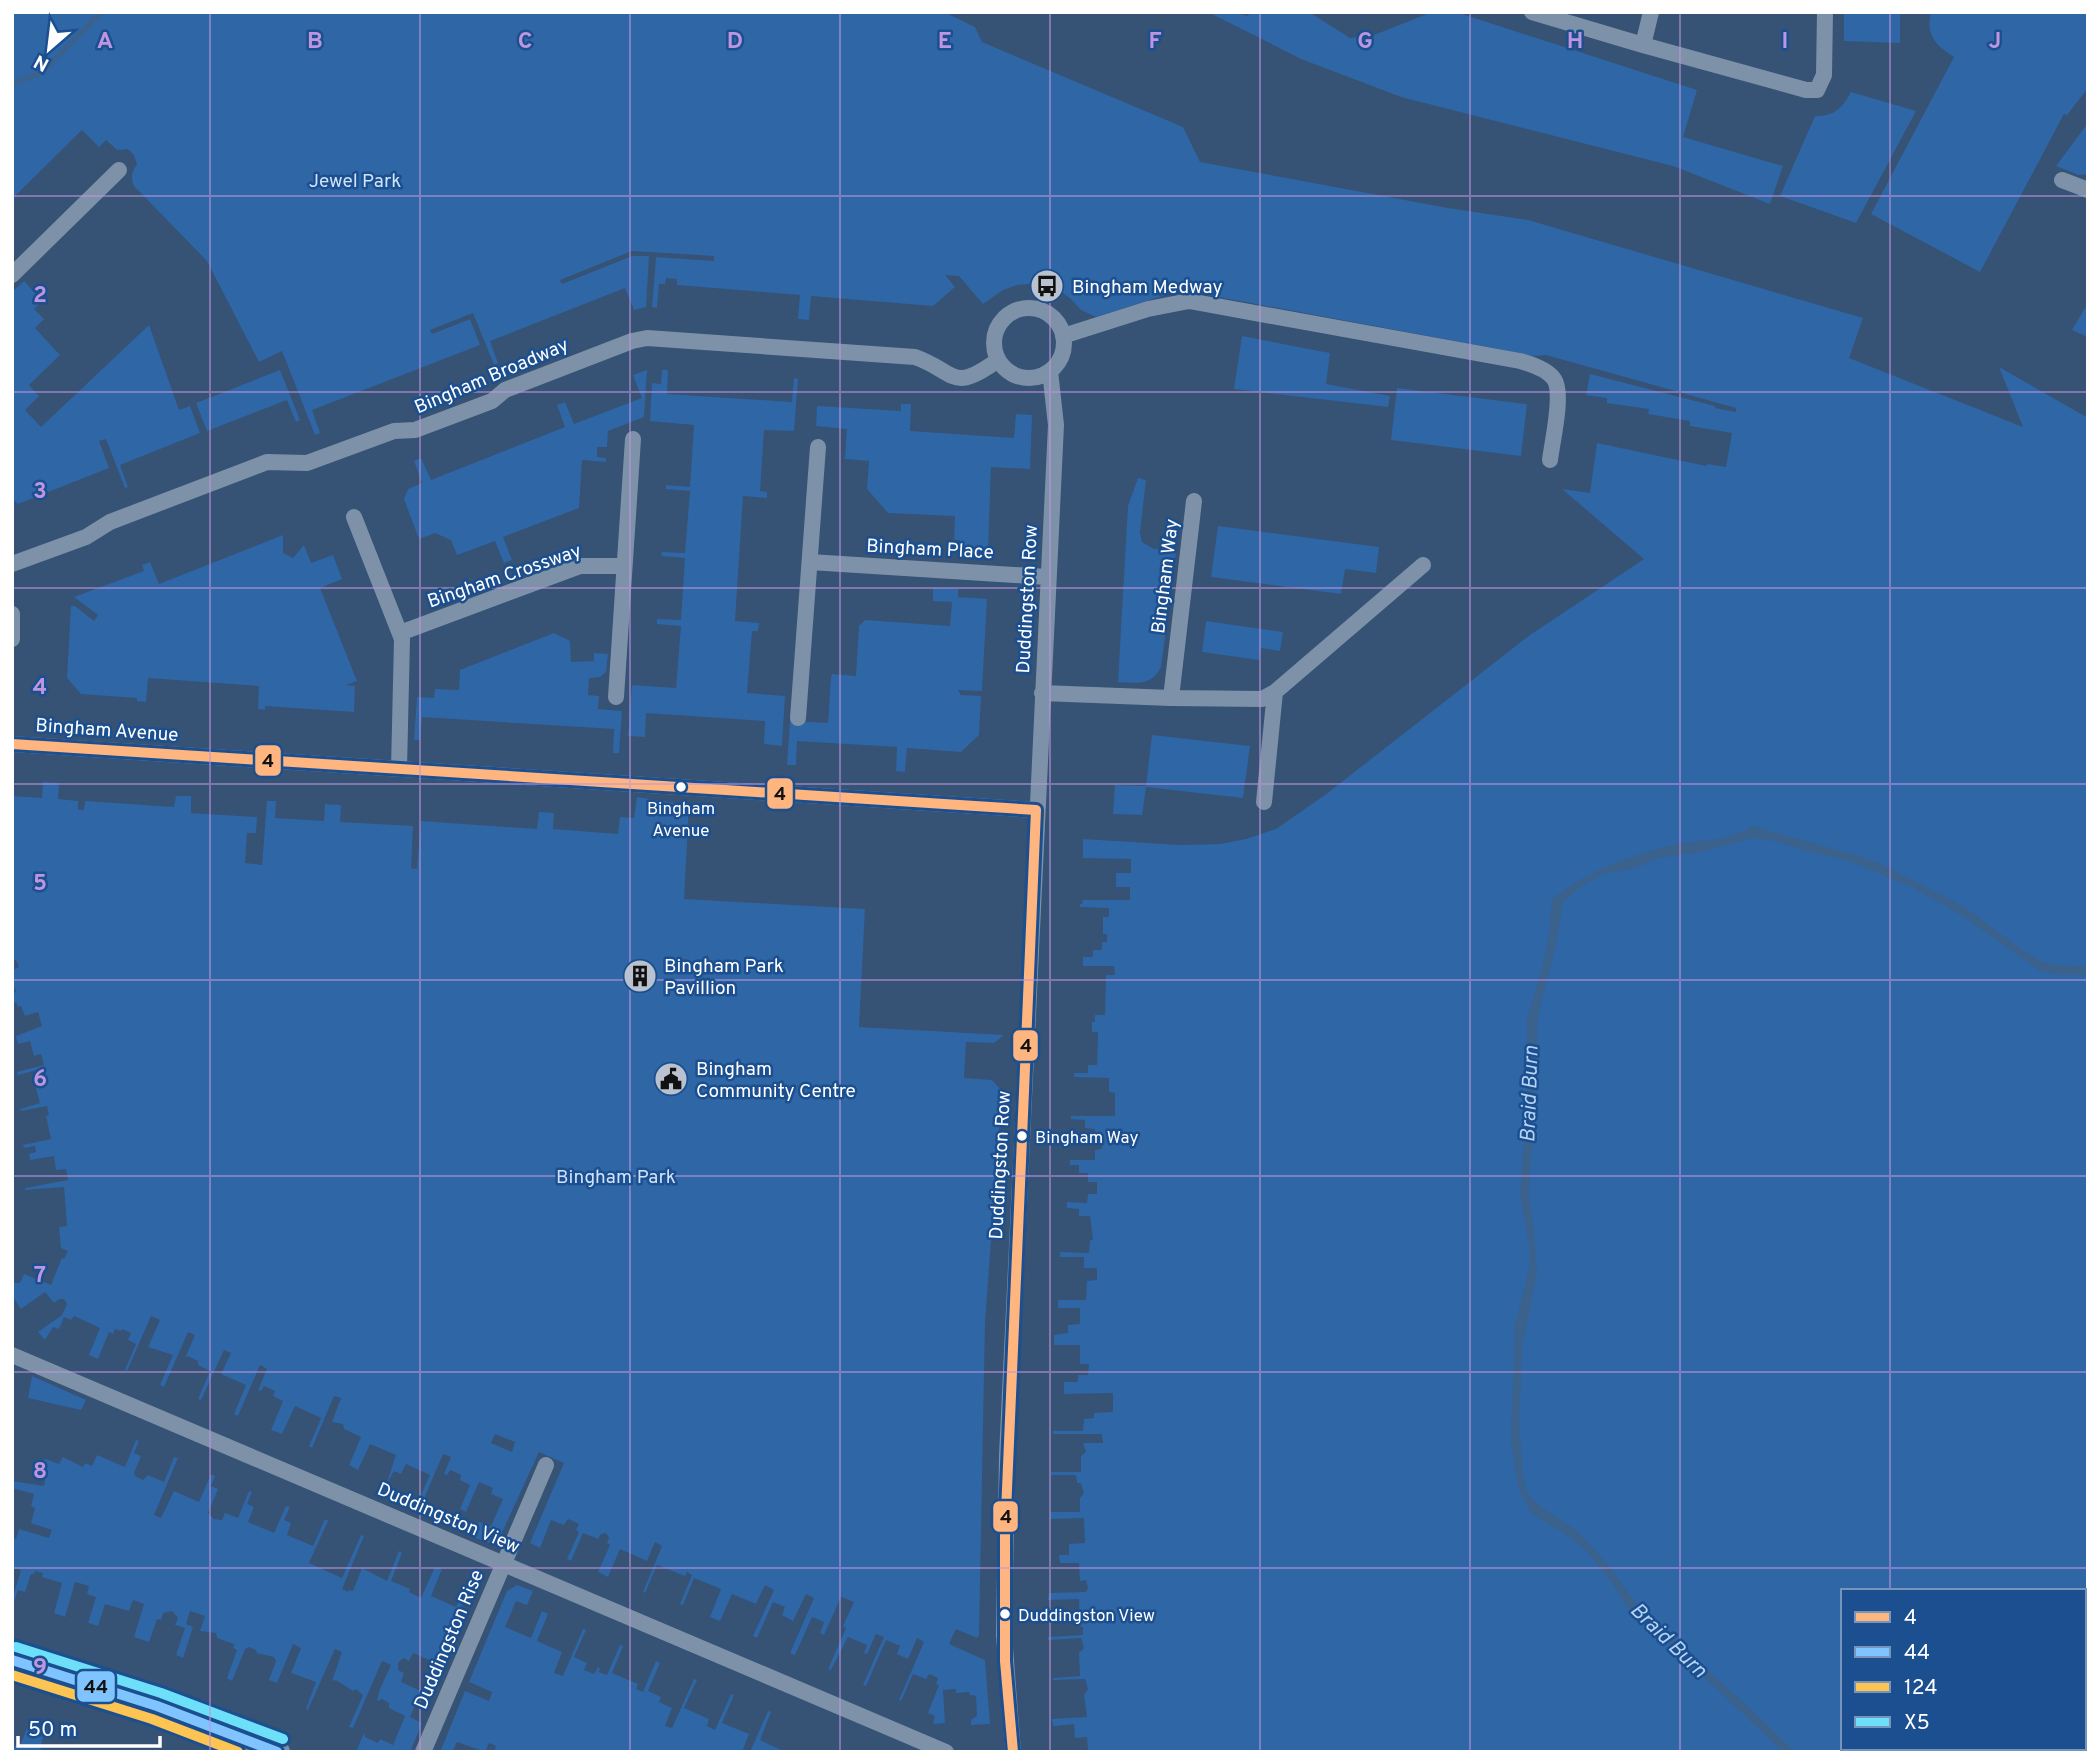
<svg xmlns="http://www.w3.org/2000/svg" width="2100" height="1764" viewBox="0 0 2100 1764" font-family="Overpass,sans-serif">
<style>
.green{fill:#2f66a5;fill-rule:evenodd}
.water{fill:#3b618d}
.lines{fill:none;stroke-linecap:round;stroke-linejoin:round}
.stream{stroke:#3b618d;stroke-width:5}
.street{stroke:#7d92a8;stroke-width:16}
.primary{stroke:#7d8ea7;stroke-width:24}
.bus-1-casing{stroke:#1b4f8f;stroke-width:16}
.bus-2-casing{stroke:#1b4f8f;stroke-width:16}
.bus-3-casing{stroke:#1b4f8f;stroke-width:16}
.bus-4-casing{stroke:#1b4f8f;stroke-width:16}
.bus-1{stroke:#ffb580;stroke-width:10}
.bus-2{stroke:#80c4ff;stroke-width:10}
.bus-3{stroke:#fcc553;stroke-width:10}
.bus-4{stroke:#6ddff8;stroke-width:10}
.grid{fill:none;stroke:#bd96df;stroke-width:2;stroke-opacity:0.55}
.bus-dot{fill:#fff;stroke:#1b4f8f;stroke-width:2.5}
.labels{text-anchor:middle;stroke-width:5;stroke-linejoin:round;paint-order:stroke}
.bus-label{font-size:17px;fill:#fff;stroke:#1b4f8f;text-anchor:start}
.park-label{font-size:19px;fill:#cfe3fa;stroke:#1b4f8f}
.poi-label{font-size:19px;fill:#fff;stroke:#1b4f8f;text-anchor:start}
.street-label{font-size:19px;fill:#fff;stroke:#1b4f8f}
.water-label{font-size:21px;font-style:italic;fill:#b5d3f5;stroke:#1b4f8f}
.grid-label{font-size:23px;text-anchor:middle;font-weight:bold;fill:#bd96df;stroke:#1b4f8f;stroke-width:5;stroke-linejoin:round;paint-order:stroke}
.line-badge{stroke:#1b4f8f;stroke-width:2.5}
.pale-badge-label{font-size:19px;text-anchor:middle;font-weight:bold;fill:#111}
</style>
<rect width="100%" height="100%" fill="#365274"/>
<path class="green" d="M12,12H944L975,27L982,42L1183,127L1200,162L1448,208L1528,220L1863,318L1849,358L2023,427L1999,367L2088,418V1752H1086L1088,1750L1087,1737L1075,1738L1074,1724L1053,1726L1052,1719L1087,1717L1084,1695L1088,1689L1085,1679L1053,1680V1678L1080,1676L1079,1653L1084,1648L1081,1638L1048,1640V1637L1083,1635V1627L1080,1626L1079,1599L1048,1600L1049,1593L1086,1592L1088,1588L1086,1580L1080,1581L1079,1563H1060L1059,1555H1069V1544L1085,1543L1084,1518L1050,1519V1512H1080V1498L1084,1493L1081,1483H1077L1076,1475H1051V1472H1081V1456L1086,1452L1083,1443H1103L1102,1434H1053V1431H1083L1084,1419L1094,1418V1413L1113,1412V1393L1064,1394V1382H1078V1375H1088L1089,1364H1080V1345H1054V1335L1068,1333V1325L1080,1324V1308H1058V1300H1086L1087,1281L1097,1280V1268H1084V1257H1060V1252L1089,1253L1090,1240H1093L1090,1216H1079V1209L1067,1208V1202L1087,1203L1088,1194H1097V1182H1088V1173H1079V1165H1070V1160H1095V1150L1102,1149V1139H1095V1129L1085,1128V1120L1071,1119V1116H1115V1093L1109,1092V1078L1074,1077V1073H1088V1065H1097L1098,1032H1092V1022H1095V1015H1105L1106,975H1115L1114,966H1083V957H1093V950H1102V942H1107V934H1103V917H1109V908L1080,907V904H1082L1083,900H1130V887H1116V873H1131V859L1083,858V839L1180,845L1220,844L1246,839L1276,829L1325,795L1530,635L1644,559L1562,489L1590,493L1597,443L1706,466L1708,464L1726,467L1732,433L1690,426V421L1648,414L1649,409L1607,403V398L1586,395L1590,374L1715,406V408L1736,412V408L1546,355L1535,356L1181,290L1096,317L1081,310L1071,299L1052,285L1041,283L1017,285L1003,290L983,304L959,276L945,275L955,287L933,306L811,296L809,320L798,319L800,295L677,285V279L666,278L665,284H659L657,308L652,307L656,257L714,261V256L632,251L560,280L562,284L632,256H649L646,307L634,310L625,288L490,341L498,363L494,365L473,313L430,330L432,334L470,319L480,345L312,410L320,433L315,435L282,351L259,362L207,261L134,186C130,177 132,172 137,164L134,155L128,149L117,150L106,140L99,147L82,130L12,199ZM1843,1591H2084V1748H1843Z
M1208,12H1234L1247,16L1252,12H1309L1350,38L1374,35L1432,12H1456L1697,90L1683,137L1783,166L1770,204L1673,166L1401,97L1301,59Z
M1844,12H1900V43L1844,41Z
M1931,12H2088V88L2067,115L2064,114L1980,272L1871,214L1954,57C1936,46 1925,34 1931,12Z
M1851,92L1916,111L1856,223L1780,196L1815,116C1834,116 1842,109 1851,92Z
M2088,123V174L2079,175L2056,166Z
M24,281L42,301L34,309L44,319L35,328L60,355L29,385L39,396L25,410L41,427L149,325L179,410L190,406L200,433L120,465L128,487L125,488L106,439L99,441L109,468L18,504L12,498V292Z
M2088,303V337L2072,330Z
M1242,336L1330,353L1326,384L1390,396L1388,407L1234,389Z
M280,370L300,420L296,422L287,400L207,431L196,403Z
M647,370L644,417L608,431L607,447H597V457L606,458V462L582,460L579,508L503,537L512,560L504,563L495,541L457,555L451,540L435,533L419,539L404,499L408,489L422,483L414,461L421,458L431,480L565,427L557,405L565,402L574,424L642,398L633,375Z
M662,370H668L667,394L792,402L794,378L798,379L794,431L764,430L760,491L767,492V498L743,496L735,621L759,623L758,631H752L747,693L785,696L782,746L764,744L765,721L646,713L645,737L628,736L632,685L676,688L681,626L657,624V619L681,620L685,558L661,556L662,552L685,553L690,491L666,489V485L690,487L694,425L650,421L652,383L661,384Z
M1397,388L1527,404L1521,456L1391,440Z
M901,404H911L910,431L1014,438L1016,414L1032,415L1030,469L991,467L988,551L960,550V540H954L955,516L888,513L867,489L869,461L845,459L847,429L816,426L817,406L901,411Z
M1138,478L1146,480L1140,532L1142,542L1154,549L1176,552L1161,667C1152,686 1137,683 1118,682L1128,506Z
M1218,526L1379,547L1376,573L1345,569L1341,594L1211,577Z
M283,535V553L293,558L304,545L311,563L333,555L342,579L320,588L357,681L346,685L355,686L354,712L265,706V710L258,709L259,686L148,678L146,702L137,701V698L81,694L67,678L71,606H75L94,621L98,615L74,597L144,571L142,565L150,562L159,584Z
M933,588L958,589V597L987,599L982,691L958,690L961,695L981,696L979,735L961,752L907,748L905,772L896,771L897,747L797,741L796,765H787L790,721L828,723L831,678L832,674L856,676L859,626L865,620L950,626L952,602L933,601Z
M1206,621L1283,632L1280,651L1261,648L1259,660L1202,652Z
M554,633L570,641L571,662L594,661V653L608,654L606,672L600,677L589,678L588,695L599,696L598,709L622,711L619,753H613L614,729L422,717L420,740H414L417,697L434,698L435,689L459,690L460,670Z
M1152,735L1250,746L1243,798L1146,787L1142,815L1113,814L1115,785L1146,786Z
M43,782L59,783L58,799L78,801V810H84L85,801L174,807L176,796H191V813L257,817L256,833H247L245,863L262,865L267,801H276L275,818L324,821L325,804L341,805L340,822L413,826L411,868L417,869L421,821L537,829L539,812L554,813L553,829L618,834L620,817L634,818L637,797L689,805L684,899L865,909L859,1027L1004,1035L994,1043L966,1042L964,1078L992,1080L1002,1091L985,1322L979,1635L977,1638L956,1629L949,1644L985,1660L990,1724L971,1725V1720L977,1716L976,1696L970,1695L969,1692L956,1693V1689L943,1690L945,1723L933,1724L935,1716L928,1713L939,1685L936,1684L938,1678L929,1674L926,1679L913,1674L901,1701L899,1700L924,1642L917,1638L908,1659L897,1654L900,1646L886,1640L866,1686L863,1685L884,1637L876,1634L867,1654L864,1653L867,1645L848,1637L831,1670L828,1669L846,1628L843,1626L854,1602L841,1597L824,1635L820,1633L824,1622L812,1617L795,1655L790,1653L814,1598L806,1594L793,1621L782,1615L785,1607L773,1602L757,1638L753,1636L774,1590L765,1585L756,1604L732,1594L720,1621L710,1617L721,1589L694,1578L683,1605L680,1604L692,1575L687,1572L685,1576L657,1565L645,1593L643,1592L662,1546L655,1542L647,1561L620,1549L608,1577L598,1572L610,1545L607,1543L609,1538L606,1533L601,1534L598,1539L583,1533L571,1561L567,1559L579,1532L576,1530L579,1524L568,1519L564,1525L551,1520L540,1548L530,1543L564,1463L539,1452L499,1539L489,1543L473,1537L479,1522L491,1526L503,1499L491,1494L493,1488L479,1482L466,1512L460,1509L470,1485L460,1480L461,1475L450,1470L447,1475L444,1474L451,1457L443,1454L423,1501L419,1499L430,1475L406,1464L401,1474L394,1471L386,1485L396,1455L370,1444L358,1470L349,1465L361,1437L344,1429L343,1424L332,1422L341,1398L334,1396L312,1448L309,1446L321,1418L295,1406L282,1434L271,1430L283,1401L273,1396L275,1391L264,1386L261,1391L258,1390L267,1369L260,1365L238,1416L234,1414L246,1385L221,1374L231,1353L224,1350L201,1400L198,1399L210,1371L198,1365V1361L188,1356L185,1358L195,1335L188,1332L164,1387L160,1385L173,1355L148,1347L160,1320L151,1316L127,1371L125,1370L136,1344L128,1340L131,1333L122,1329L121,1331L115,1329L113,1334L109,1332L98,1359L89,1355L100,1328L74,1316L71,1320L64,1317L59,1329L53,1327L45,1340L38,1332L62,1315L67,1304L64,1299H59L54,1303L45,1292L21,1309L12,1295V1283H20L24,1274L51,1285L62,1258L64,1259L68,1251L61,1248L59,1227L67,1226L64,1187L25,1190V1188L68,1180L66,1169L56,1170L54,1156L30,1160L29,1154L36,1152L35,1146L24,1148L23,1145L51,1139L46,1116L49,1115L47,1106L21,1111L20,1109L40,1103L33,1078L39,1076L37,1070L18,1075L17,1072L44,1065L41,1054L34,1056L30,1041L18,1044L16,1036L42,1026L38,1012L25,1016L21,1006L18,1007L16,1002L12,1003V996L16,991L12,983V970L19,967L16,960L12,961V796L42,798ZM495,1434L515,1442L512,1452L491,1443Z
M32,1376L86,1400L81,1410L28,1398Z
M136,1440L139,1441L134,1453L141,1456L134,1473L135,1476L143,1480L148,1475L164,1482L174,1457L178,1458L154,1515L161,1518L174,1491L199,1502L211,1474L215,1476L211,1486L218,1489L208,1513L214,1519L222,1520L225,1513L238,1518L249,1491L252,1492L247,1504L254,1507L248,1522L274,1533L286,1506L290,1507L284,1520L291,1523L287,1535L313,1546L325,1519L328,1521L309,1563L342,1578L361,1535L364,1536L342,1589L348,1592L349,1590L353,1591L362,1568L387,1581L399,1551L402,1553L391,1581L410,1589L409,1592L421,1598L435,1567L442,1569L431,1596L456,1607L468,1580L472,1582L436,1663L413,1653L409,1661L403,1658L398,1663V1670L404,1673L401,1682L421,1691L410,1717L422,1723L410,1752H356L364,1733L365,1737L378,1743L380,1739L393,1745L405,1716L389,1708V1703L382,1699L377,1701L380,1689L391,1665L382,1661L353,1728L349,1727L363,1695L356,1689L353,1691L336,1680L332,1681L342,1652L335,1649L308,1710L306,1709L316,1682L291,1673L301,1648L293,1644L277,1683L269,1680L276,1661L274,1657L257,1653L256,1650L249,1647L245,1649L232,1681L227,1678L237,1650L233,1648L234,1644L217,1638L216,1633L200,1631L205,1616L190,1611L186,1624L193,1627L183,1658L176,1655L185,1628L175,1625L178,1618L172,1611L163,1613L161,1620L157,1619L149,1642L134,1637L144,1604L133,1600L129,1611L105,1604L98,1626L88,1623L96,1597L87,1594L89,1586L75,1582L65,1617L54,1613L62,1583L42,1577L43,1573L35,1571L34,1574H31L25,1592L18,1590L14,1601L12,1600L21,1570L12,1567V1538L16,1539L19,1529L49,1538L52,1530L31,1523L35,1508L31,1506L34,1494L12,1488V1481L44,1486L46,1474L37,1472L42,1467L43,1460L46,1459L59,1464L63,1457L83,1467L85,1463L92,1466L97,1455L125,1467Z
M517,1585L533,1591L527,1605L516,1601L505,1627L531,1638L542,1611L548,1614L537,1641L562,1652L554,1673L563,1676L583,1629L586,1630L574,1657L587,1663L584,1670L594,1674L598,1667L600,1668L599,1672L607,1675L620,1645L623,1646L612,1673L638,1684L636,1689L643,1692L656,1661L660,1663L648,1691L661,1697L659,1702L672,1708L665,1726L672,1728L694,1679L697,1680L684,1708L709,1719L707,1726L715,1730L731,1694L734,1695L722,1723L749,1734L742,1752H494L496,1746L489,1743L485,1752L457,1742L452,1752H440L465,1691L489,1701L492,1692L469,1682L507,1591Z
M768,1711L771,1712L760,1740L785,1752H750Z
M28,1725L37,1728L35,1735L43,1737L40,1749L49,1752H12V1745L17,1746L21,1744Z"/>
<path class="water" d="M1752,826L1856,855L1885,866L1966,908L2021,949L2044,963L2088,967V975H2061L2040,971L1961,915L1914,888L1852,862L1802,850L1776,841L1752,838L1707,851L1658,858L1639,867L1603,874L1579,888L1563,902C1559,926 1556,949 1549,972C1542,998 1535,1020 1537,1047L1529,1194L1534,1231L1537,1273L1522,1348L1519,1425L1524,1483L1530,1497L1541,1507L1572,1527L1584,1538L1610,1567L1640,1609L1768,1725L1795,1752H1783L1679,1653L1646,1623L1630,1612L1611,1581L1587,1552L1573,1539L1531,1513L1518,1487L1511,1442L1512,1411L1515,1325L1529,1269V1244L1520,1196L1528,1087L1527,1020L1545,957L1549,933L1552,899C1589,870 1624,858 1669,846C1697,839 1727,843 1752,826Z"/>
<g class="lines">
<path class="stream" d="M12,84L43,72L101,12"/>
<path class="street" d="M1532,12L1643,45
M1651,12L1643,45L1806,90H1817L1824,75L1825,12
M2062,180L2088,190
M12,275L119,170
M994 343a35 35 0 1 1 70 0a35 35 0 1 1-70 0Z
M1063,336L1148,309L1189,301L1520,361C1531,364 1547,369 1554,379C1564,393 1552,442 1550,460
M354,517L402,639L399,769
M810,562L1047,577
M12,564L86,537L110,522L267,462L307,463L394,431L415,430L492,401L505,390L632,341L647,338L915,357C957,372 951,394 998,360
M12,614V639
M400,633L580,566H624
M1042,693L1171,698L1262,699L1275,692L1423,565
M616,697L633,439
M1171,698L1194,501
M798,718L818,447
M12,744L1036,810
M1264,802L1275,692
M12,1355L946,1752
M423,1752L546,1465
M1013,1752L1004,1635L1007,1456L1056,425L1050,371"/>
<path class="primary" d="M12,1660L157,1706L278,1752"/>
<defs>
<path id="bus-1" d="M12,744L1036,810
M1013,1752L1005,1661V1536L1036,810"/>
<path id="bus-2" d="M12,1660L157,1706L277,1752"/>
<path id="bus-3" d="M12,1675L152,1719L238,1752"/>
<path id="bus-4" d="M16,1647L161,1693L283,1739"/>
</defs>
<use href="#bus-1" class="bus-1-casing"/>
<use href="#bus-2" class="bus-2-casing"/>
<use href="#bus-3" class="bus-3-casing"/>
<use href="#bus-4" class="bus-4-casing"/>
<use href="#bus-1" class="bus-1"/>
<use href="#bus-2" class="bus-2"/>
<use href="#bus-3" class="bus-3"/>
<use href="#bus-4" class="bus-4"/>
</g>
<path class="grid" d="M210,12V1752M420,12V1752M630,12V1752M840,12V1752M1050,12V1752M1260,12V1752M1470,12V1752M1680,12V1752M1890,12V1591M12,196H2088M12,392H2088M12,588H2088M12,784H2088M12,980H2088M12,1176H2088M12,1372H2088M12,1568H2088M1890,1748V1752"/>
<defs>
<symbol id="bus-disc" viewBox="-11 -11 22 22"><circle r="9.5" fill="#b9c2ce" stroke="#1b4f8f"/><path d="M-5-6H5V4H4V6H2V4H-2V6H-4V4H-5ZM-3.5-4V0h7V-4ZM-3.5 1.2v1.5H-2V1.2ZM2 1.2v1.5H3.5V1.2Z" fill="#111"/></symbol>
<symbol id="building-disc" viewBox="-11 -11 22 22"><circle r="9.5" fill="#b9c2ce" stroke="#1b4f8f"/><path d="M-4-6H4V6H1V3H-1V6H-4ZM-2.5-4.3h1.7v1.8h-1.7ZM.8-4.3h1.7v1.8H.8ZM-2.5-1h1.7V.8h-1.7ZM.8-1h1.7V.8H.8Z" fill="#111"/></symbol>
<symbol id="civic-disc" viewBox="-11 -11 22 22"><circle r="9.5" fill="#b9c2ce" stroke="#1b4f8f"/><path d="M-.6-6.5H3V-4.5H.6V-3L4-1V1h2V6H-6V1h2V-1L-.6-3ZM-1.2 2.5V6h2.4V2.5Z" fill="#111"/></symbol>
</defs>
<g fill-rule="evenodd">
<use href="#bus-disc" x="1028" y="267" width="38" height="38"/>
<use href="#building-disc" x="621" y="957" width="38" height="38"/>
<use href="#civic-disc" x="652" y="1060" width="38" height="38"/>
</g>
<g class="bus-dot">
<circle cx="681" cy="787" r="6"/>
<circle cx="1022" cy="1136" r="6"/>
<circle cx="1005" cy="1614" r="6"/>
</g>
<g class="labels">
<g class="bus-label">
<text x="681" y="814" text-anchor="middle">Bingham<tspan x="681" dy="22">Avenue</tspan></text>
<text x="1035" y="1143">Bingham Way</text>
<text x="1018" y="1621">Duddingston View</text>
</g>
<g class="park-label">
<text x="355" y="187">Jewel Park</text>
<text x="616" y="1183">Bingham Park</text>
</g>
<g class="poi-label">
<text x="1072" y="293">Bingham Medway</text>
<text x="664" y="972">Bingham Park<tspan x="664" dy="22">Pavillion</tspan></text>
<text x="696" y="1075">Bingham<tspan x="696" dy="22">Community Centre</tspan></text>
</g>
<g class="street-label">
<text transform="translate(491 375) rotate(-23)" y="7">Bingham Broadway</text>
<text transform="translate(930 548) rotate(3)" y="7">Bingham Place</text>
<text transform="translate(504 575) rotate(-19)" y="7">Bingham Crossway</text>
<text transform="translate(1164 576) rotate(-83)" y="7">Bingham Way</text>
<text transform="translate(1026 599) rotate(-87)" y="7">Duddingston Row</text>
<text transform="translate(107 729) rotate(4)" y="7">Bingham Avenue</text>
<text transform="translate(999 1165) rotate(-87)" y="7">Duddingston Row</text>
<text transform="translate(449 1517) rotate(23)" y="7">Duddingston View</text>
<text transform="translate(448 1639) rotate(-67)" y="7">Duddingston Rise</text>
</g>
<g class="water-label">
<text transform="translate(1529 1094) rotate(-88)" y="7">Braid Burn</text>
<text transform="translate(1669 1640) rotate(44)" y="7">Braid Burn</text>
</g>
</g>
<g class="grid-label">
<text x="105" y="48">A</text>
<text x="315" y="48">B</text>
<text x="525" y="48">C</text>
<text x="735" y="48">D</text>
<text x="945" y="48">E</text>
<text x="1155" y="48">F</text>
<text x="1365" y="48">G</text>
<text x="1575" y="48">H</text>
<text x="1785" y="48">I</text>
<text x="1995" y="48">J</text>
<text x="40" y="302">2</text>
<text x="40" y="498">3</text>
<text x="40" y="694">4</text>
<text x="40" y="890">5</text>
<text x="40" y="1086">6</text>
<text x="40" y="1282">7</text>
<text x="40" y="1478">8</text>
<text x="40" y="1674">9</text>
</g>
<g class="line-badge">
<rect x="254" y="744" width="28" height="33" rx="7" fill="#ffb580"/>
<rect x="766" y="777" width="28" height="33" rx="7" fill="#ffb580"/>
<rect x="1012" y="1029" width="27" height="33" rx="7" fill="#ffb580"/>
<rect x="992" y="1500" width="27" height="33" rx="7" fill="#ffb580"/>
<rect x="76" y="1670" width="40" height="33" rx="7" fill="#80c4ff"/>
</g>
<g class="pale-badge-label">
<text x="268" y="767">4</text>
<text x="780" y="800">4</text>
<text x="1026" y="1052">4</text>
<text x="1006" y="1523">4</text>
<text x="96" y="1693">44</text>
</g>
<rect width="2100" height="1764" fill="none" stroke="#ffffff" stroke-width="28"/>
<rect x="1841" y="1589" width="245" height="161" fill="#1b4f8f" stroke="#7695bc" stroke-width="2"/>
<rect x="1855" y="1612" width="35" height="10" fill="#ffb580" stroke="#7695bc" stroke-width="2"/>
<text x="1904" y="1624" font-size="21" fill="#ffffff">4</text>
<rect x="1855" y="1647" width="35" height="10" fill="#80c4ff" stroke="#7695bc" stroke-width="2"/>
<text x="1904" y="1659" font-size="21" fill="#ffffff">44</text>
<rect x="1855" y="1682" width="35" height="10" fill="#fcc553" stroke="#7695bc" stroke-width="2"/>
<text x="1904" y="1694" font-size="21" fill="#ffffff">124</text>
<rect x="1855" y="1717" width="35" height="10" fill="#6ddff8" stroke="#7695bc" stroke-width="2"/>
<text x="1904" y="1729" font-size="21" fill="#ffffff">X5</text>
<g transform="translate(49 49) rotate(208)" stroke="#1b4f8f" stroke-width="5" paint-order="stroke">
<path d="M0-5L12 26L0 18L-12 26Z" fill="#ffffff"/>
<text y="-10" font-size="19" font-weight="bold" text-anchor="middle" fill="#ffffff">N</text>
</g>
<path d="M18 1736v10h142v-10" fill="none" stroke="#ffffff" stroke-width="3.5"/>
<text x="28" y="1736" font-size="21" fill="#ffffff" stroke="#1b4f8f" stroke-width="5" paint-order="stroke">50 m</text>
</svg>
